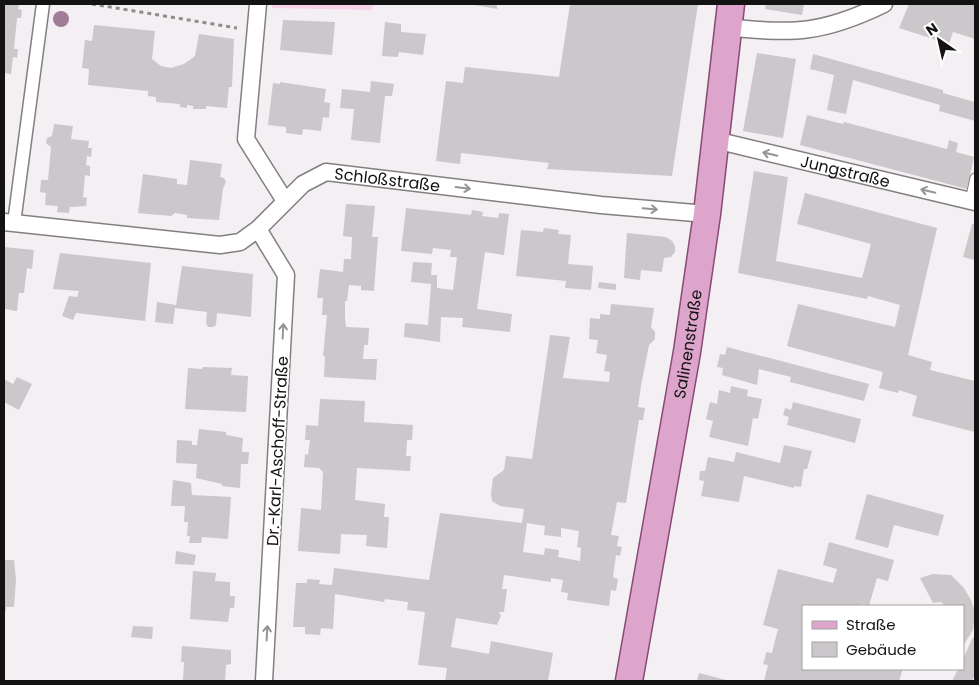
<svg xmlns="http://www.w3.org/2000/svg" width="979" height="685" viewBox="0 0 979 685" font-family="Poppins,sans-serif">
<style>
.green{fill:#f8d2ea}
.building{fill:#ccc7ca;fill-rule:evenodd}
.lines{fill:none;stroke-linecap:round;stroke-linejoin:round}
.service-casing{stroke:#837f81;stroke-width:11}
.pedestrian-casing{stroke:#837f81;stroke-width:15}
.minor-casing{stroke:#837f81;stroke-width:19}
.primary-casing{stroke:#884b75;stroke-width:29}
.path{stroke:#8f8c8e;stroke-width:3;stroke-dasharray:4 4;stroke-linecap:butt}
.service{stroke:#fff;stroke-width:9}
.pedestrian{stroke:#fff;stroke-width:12}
.minor{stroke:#fff;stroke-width:16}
.primary{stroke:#dda5cb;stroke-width:26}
.tree{fill:#a07c96}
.oneway{stroke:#959595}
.labels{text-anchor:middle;stroke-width:4;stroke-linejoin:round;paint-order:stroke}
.street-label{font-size:16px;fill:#141314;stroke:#fff}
</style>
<rect width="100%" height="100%" fill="#f4eff2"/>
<path class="green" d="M273,4H373L372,10L272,8Z"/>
<path class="building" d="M4,4H19L18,9L22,10L21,18H17L14,49H18L17,58L13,57L11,74L4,73Z
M469,4H497V9Z
M570,4H698L672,176L547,169L549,163L461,153L460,164L436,161L446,81L463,83L465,67L559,77Z
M766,4H804L802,15L765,9Z
M909,4H975V39L953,32L949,44L899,28Z
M283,20L335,22L332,55L280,50Z
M385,22L401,24V32L426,34L423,55L399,52L398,57L382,56Z
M94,25L155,31L152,59L161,66L171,68L184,64L195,56L199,34L234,39L232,87H229L227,108L206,106V109H193V106L187,105V108L180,107V104L156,102V97L148,96V91L88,85L89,69L82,68L85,40L92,41Z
M757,53L796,59L783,138L743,131Z
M813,54L943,90V93L975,102V121L939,111L940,105L853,80L846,114L827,110L834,75L810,69Z
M371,81L394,84L392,96H385L380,143L351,140L354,109L340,108L342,89L370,92Z
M280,82L326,89L324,102L330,103L329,118L323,117L321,131L303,129L302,135L286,133V127L268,125L273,83L280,84Z
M807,115L843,124L844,122L947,149L949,140L958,143L956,152L974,157L967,189L800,145Z
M54,124L73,126L71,139L89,141L88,148H92L91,157L87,156L86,165L90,166V176L85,175L83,197L87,198L86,206L70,207L69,213L57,212L58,206L45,205L46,193L40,192L41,180H48L51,147L46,143L47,138L52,136Z
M190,160L222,164L220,177L224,178L226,182L223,189L219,220L187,218V215L175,213L171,216L138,213L143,174L177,179V184L187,185Z
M754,171L788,177L776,261L862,278L871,244L797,224L805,193L937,228L908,355L932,362L930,370L975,381V432L912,416L917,396L899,390L898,393L879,388L883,372L787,346L798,304L895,327L900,305L868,296L867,299L738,273Z
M346,204L375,206L372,237H378L374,291L361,290V286L349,285L347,301H345V317L346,327L369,328L368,345H364L363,359H377L376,380L324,377L325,356H323L327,315H322L323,298H317L320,269L343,272L344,259H351L352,237L343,236Z
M406,208L471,215L472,210L483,212L482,216L498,218L499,213L509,214L504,255L485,252L477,309L512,314L510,332L462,327L463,318L441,317L440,342L404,337L405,323L428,325L431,284L411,282L413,262L432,263L431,275H437V288L453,290L457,257H450L451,250L433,248L432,254L401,251Z
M972,224H975V260L963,257Z
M544,228L559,230L558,234L571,235L568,264L593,266L591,290L565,288L566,281L516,276L521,230L543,232Z
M627,233L666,237L672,241L675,246V252L671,257L664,258L662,272L641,270L640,280L624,278Z
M4,247L34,250L32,269L27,268L24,293H19L17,311L4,309Z
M60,253L151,263L145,321L76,313L73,320L62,316L69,296L77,297L79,291L53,289Z
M182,266L253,274L251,317L217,313L216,325L213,327H208L206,323L207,312L175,308L173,324L155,322L157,302L176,305Z
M599,282L616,284V290L598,288Z
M611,304L654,308L651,327L655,332V339L649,345L641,386L638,407L645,408L643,420H639L626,503L617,502L611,535L619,536L617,546L622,547L620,556L616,555L613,577L618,579L616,591L611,590L609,606L567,600L568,593L561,592L563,580L551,578V582L504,575L502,589H507L504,612H499L501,616L497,625L456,618L451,647L489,654L491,641L553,653L548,681H445L447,668L418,665L425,612L407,610L408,602L385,599L384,602L335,594L333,629L321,628L320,635L305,634V627H293L296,583H307V579L320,580L319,584L332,585L334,568L429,580L440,513L522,523L524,509L500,506L492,501L491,494L493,478L504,470L506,456L532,459L550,335L570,337L563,378L609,382L610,372L604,371L607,355L596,353L598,340L589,339L590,318L600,319V314L610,315ZM527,523L545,526L544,535L561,537V528L579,531L577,547L581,548L580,561L558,557L559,550L545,548L544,555L523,552Z
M727,347L869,384L864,401L790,382L791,377L759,369L757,385L722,375L723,368L717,367L720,354L725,355Z
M203,367L232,368L231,375L248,376L246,412L185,409L188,368L202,369Z
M17,377L32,384L19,410L4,402V379L13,384Z
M731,386L748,390L747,396L762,399L758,419L753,418L748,446L709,437L713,421L706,419L710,402L717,404L719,390L730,393Z
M320,399L365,401L364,422L413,425L412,440H407L406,456H411L410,471L357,468L355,500L385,504L384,517H389L387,548L366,546L367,535L341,534L340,554L298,551L301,508L321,510L323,472L319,468L304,467L305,454L308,455L310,440H305L306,425L318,426Z
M793,402L861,419L855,443L787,425L789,417L783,415L785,408L791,410Z
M199,429L226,432V435L243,438L242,452H249L248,464H241L240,488L222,486V484L196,478L197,464L176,463L177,440L192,441V445H197Z
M784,445L812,451L807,469H804L801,487L794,486V488L744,476L739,502L701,496L704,481L699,480L700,471H705L708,457L734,462L736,452L780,463Z
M173,480L191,483L192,495L231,497L228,539L202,537L201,543H189L190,536H187L188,522H184L185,506H171Z
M867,494L944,515L938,536L894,525L888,548L855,539Z
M829,542L894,560L888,581L877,578L869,606L862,604L861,606H803V669H903L899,681H764L768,665L763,664L765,658L766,652L772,653L778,629L763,625L778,569L833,583L837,569L823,565Z
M176,551L196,555L194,565L175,564Z
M4,560H14L16,580L14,607H6V611H4Z
M193,571L216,573L215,581L230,582V596H235L234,608H230L228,622L190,619Z
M933,574L951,575L964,588L971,600L975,611L973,630L963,646V606H945L941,602L933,603L920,578Z
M133,626L153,627L152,639L131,637Z
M975,636V674L972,681H952L958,669H963V659L972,639Z
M182,646L231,650V664L226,665L225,681H183L184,662H181Z
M699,673L730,681H697Z"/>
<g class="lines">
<defs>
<path id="service" d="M970,201L975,178"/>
<path id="pedestrian" d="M14,223L43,4"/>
<g id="minor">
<path d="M258,4L246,139L285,201"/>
<path d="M727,27C793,35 824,33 884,4"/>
<path id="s1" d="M715,140L975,202"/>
<path id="s2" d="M4,222L220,245L240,242L258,229L303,184L326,172L601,205L707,214"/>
<path d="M258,229L286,275L264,681"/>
</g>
<g id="primary">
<path id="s3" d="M629,681L687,352L707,214L731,4"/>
</g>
</defs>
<use href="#service" class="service-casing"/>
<use href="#pedestrian" class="pedestrian-casing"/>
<use href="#minor" class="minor-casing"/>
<use href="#primary" class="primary-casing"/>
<path class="path" d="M92,4L237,28"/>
<use href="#service" class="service"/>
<use href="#pedestrian" class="pedestrian"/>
<use href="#minor" class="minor"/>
<use href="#primary" class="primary"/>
</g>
<circle class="tree" cx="61" cy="19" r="8"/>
<defs><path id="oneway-shaft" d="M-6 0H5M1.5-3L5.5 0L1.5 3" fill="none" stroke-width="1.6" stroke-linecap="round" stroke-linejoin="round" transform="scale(1.25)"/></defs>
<g class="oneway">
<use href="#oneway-shaft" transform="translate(770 154) rotate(-167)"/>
<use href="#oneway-shaft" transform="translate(463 188) rotate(7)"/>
<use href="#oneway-shaft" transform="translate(928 191) rotate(-167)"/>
<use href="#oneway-shaft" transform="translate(650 209) rotate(5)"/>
<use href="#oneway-shaft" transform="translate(283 331) rotate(-87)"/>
<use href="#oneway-shaft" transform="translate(267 633) rotate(-87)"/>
</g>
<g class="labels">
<g class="street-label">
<text dy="6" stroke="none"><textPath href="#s1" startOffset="134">Jungstraße</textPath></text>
<text dy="6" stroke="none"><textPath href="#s2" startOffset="411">Schloßstraße</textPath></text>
<text dy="6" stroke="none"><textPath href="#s3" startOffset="342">Salinenstraße</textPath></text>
<text transform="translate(277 451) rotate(-87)" y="6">Dr.-Karl-Aschoff-Straße</text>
</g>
</g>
<rect width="979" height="685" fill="none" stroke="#141314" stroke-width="10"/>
<rect x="802" y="605" width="162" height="65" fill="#ffffff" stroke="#a1a1a1"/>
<rect x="812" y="621" width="25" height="8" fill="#dda5cb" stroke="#a1a1a1"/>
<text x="846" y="630" font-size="15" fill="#141314">Straße</text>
<rect x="812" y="642" width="25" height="15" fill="#ccc7ca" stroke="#a1a1a1"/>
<text x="846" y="655" font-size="15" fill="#141314">Gebäude</text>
<g transform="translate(939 40) rotate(326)" stroke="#ffffff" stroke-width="4" paint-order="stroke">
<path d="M0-4L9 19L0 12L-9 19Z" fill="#141314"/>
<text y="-8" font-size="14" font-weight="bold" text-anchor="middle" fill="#141314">N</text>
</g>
</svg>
